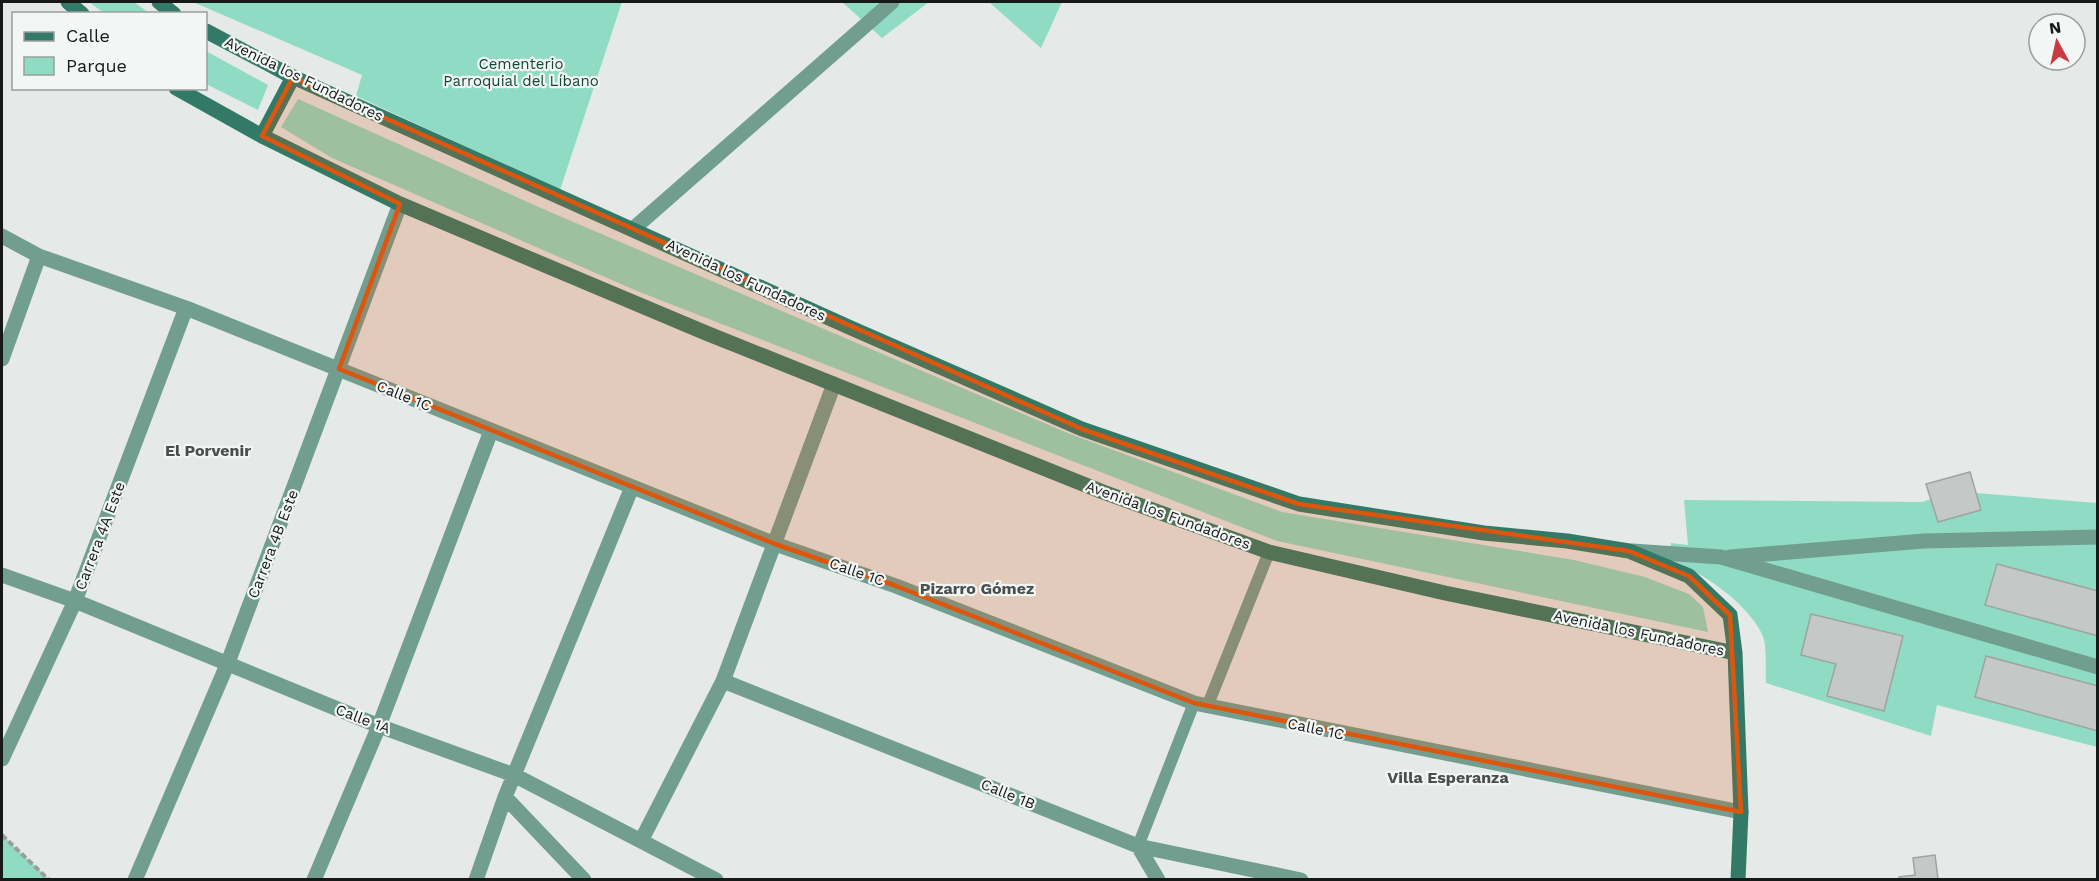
<svg xmlns="http://www.w3.org/2000/svg" width="2099" height="881" viewBox="0 0 2099 881" font-family="'Work Sans',sans-serif">
<style>
.green{fill:#90dbc3}
.building{fill:#c4c8c7;stroke:#9fa3a2;stroke-width:1.5}
.lines{fill:none;stroke-linecap:round;stroke-linejoin:round}
.path{stroke:#9a9d9c;stroke-width:4;stroke-dasharray:6 3;stroke-linecap:butt}
.lane{stroke:#729e90;stroke-width:12}
.street{stroke:#729e90;stroke-width:15}
.secondary{stroke:#327a67;stroke-width:15}
.marked{fill:#de560d;fill-opacity:0.2;stroke:#de560d;stroke-width:4.5;stroke-linejoin:round}
.labels{text-anchor:middle;stroke-width:4.5;stroke-linejoin:round;paint-order:stroke}
.park-label{font-size:15px;fill:#124639;stroke:#f2f7f5}
.street-label{font-size:15px;fill:#171818;stroke:#f2f7f5}
.neighbourhood-label{font-size:16px;font-weight:bold;fill:#4a4e4c;stroke:#f2f7f5}
</style>
<rect width="100%" height="100%" fill="#e5e9e8"/>
<path class="green" d="M89,2H134L149,13H104Z
M193,2H622L560,190L356,96L362,75Z
M842,2H929L882,38Z
M989,2H1062L1041,48Z
M206,51L268,85L258,110L206,84Z
M298,99L550,212L1070,434L1282,512L1574,560L1645,577L1689,594L1703,607L1708,632L1277,541L637,291L332,158L281,127Z
M1970,472L1976,493L2097,503V747L1937,705L1931,736L1766,683C1765,669 1768,644 1761,632C1744,600 1701,572 1669,559L1671,543L1688,545L1684,500L1922,502L1931,499L1926,484Z
M2,835L49,879H2Z"/>
<path class="building" d="M1970,472L1981,510L1938,522L1926,484Z
M1997,564L2098,591V636L1985,605Z
M1811,614L1903,636L1884,711L1827,696L1836,664L1801,655Z
M1986,656L2098,686V731L1975,697Z
M1935,855L1938,879L1952,880H1899V877L1915,875L1913,858Z"/>
<g class="lines">
<path class="path" d="M2,835L49,880"/>
<path class="lane" d="M1207,707L1269,552
M1138,846L1194,703"/>
<path class="street" d="M633,229L892,2
M2,236L39,256L186,308L775,544L896,586L1194,703L1741,812
M2,359L39,256
M1632,551L1721,557L2098,667
M1730,557L1924,541L2098,537
M2,575L75,601L379,726L514,775L716,880
M723,681L1138,846L1301,880
M2,759L75,601L186,308
M505,797L584,880
M641,841L723,681L834,384
M1138,846L1158,880
M135,880L227,665L400,204
M314,880L379,726L491,431
M476,880L505,797L632,487"/>
<path class="secondary" d="M68,2L82,14
M159,2L174,14
M206,31L293,77L851,328L1082,429L1299,504L1484,533L1567,541L1629,551L1689,576L1730,615L1735,653L1741,812L1738,880
M176,88L262,136L400,204L706,333L1103,492L1269,552L1445,593L1735,653
M262,136L293,77"/>
</g>
<path class="marked" d="M293,77L1082,429L1299,504L1629,551L1689,576L1730,615L1741,812L1194,703L896,586L775,544L339,369L400,204L262,136Z"/>
<g class="labels">
<g class="park-label">
<text x="521" y="69">Cementerio<tspan x="521" dy="17">Parroquial del Líbano</tspan></text>
</g>
<g class="street-label">
<text transform="translate(304 79) rotate(26)" y="5">Avenida los Fundadores</text>
<text transform="translate(746 280) rotate(25)" y="5">Avenida los Fundadores</text>
<text transform="translate(404 396) rotate(22)" y="5">Calle 1C</text>
<text transform="translate(1168 515) rotate(20)" y="5">Avenida los Fundadores</text>
<text transform="translate(100 536) rotate(-69)" y="5">Carrera 4A Este</text>
<text transform="translate(273 544) rotate(-69)" y="5">Carrera 4B Este</text>
<text transform="translate(857 572) rotate(19)" y="5">Calle 1C</text>
<text transform="translate(1639 633) rotate(12)" y="5">Avenida los Fundadores</text>
<text transform="translate(363 719) rotate(21)" y="5">Calle 1A</text>
<text transform="translate(1316 729) rotate(12)" y="5">Calle 1C</text>
<text transform="translate(1008 794) rotate(22)" y="5">Calle 1B</text>
</g>
<g class="neighbourhood-label">
<text x="208" y="456">El Porvenir</text>
<text x="977" y="594">Pizarro Gómez</text>
<text x="1448" y="783">Villa Esperanza</text>
</g>
</g>
<rect width="2099" height="881" fill="none" stroke="#171818" stroke-width="6"/>
<rect x="12" y="12" width="195" height="78" fill="#f2f7f5" stroke="#9a9e9d" stroke-width="1.5"/>
<rect x="24" y="32" width="30" height="9" fill="#327a67" stroke="#9a9e9d" stroke-width="1.5"/>
<text x="66" y="42" font-size="18" fill="#171818">Calle</text>
<rect x="24" y="57" width="30" height="18" fill="#90dbc3" stroke="#9a9e9d" stroke-width="1.5"/>
<text x="66" y="72" font-size="18" fill="#171818">Parque</text>
<g transform="translate(2057 42) rotate(352)"><circle r="28" fill="#f2f7f5" stroke="#9a9e9d" stroke-width="1.5"/>
<path d="M0-4.5L10 22L0 15L-10 22Z" fill="#c93a41"/>
<text y="-9" font-size="16" font-weight="bold" text-anchor="middle" fill="#171818">N</text>
</g>
</svg>
